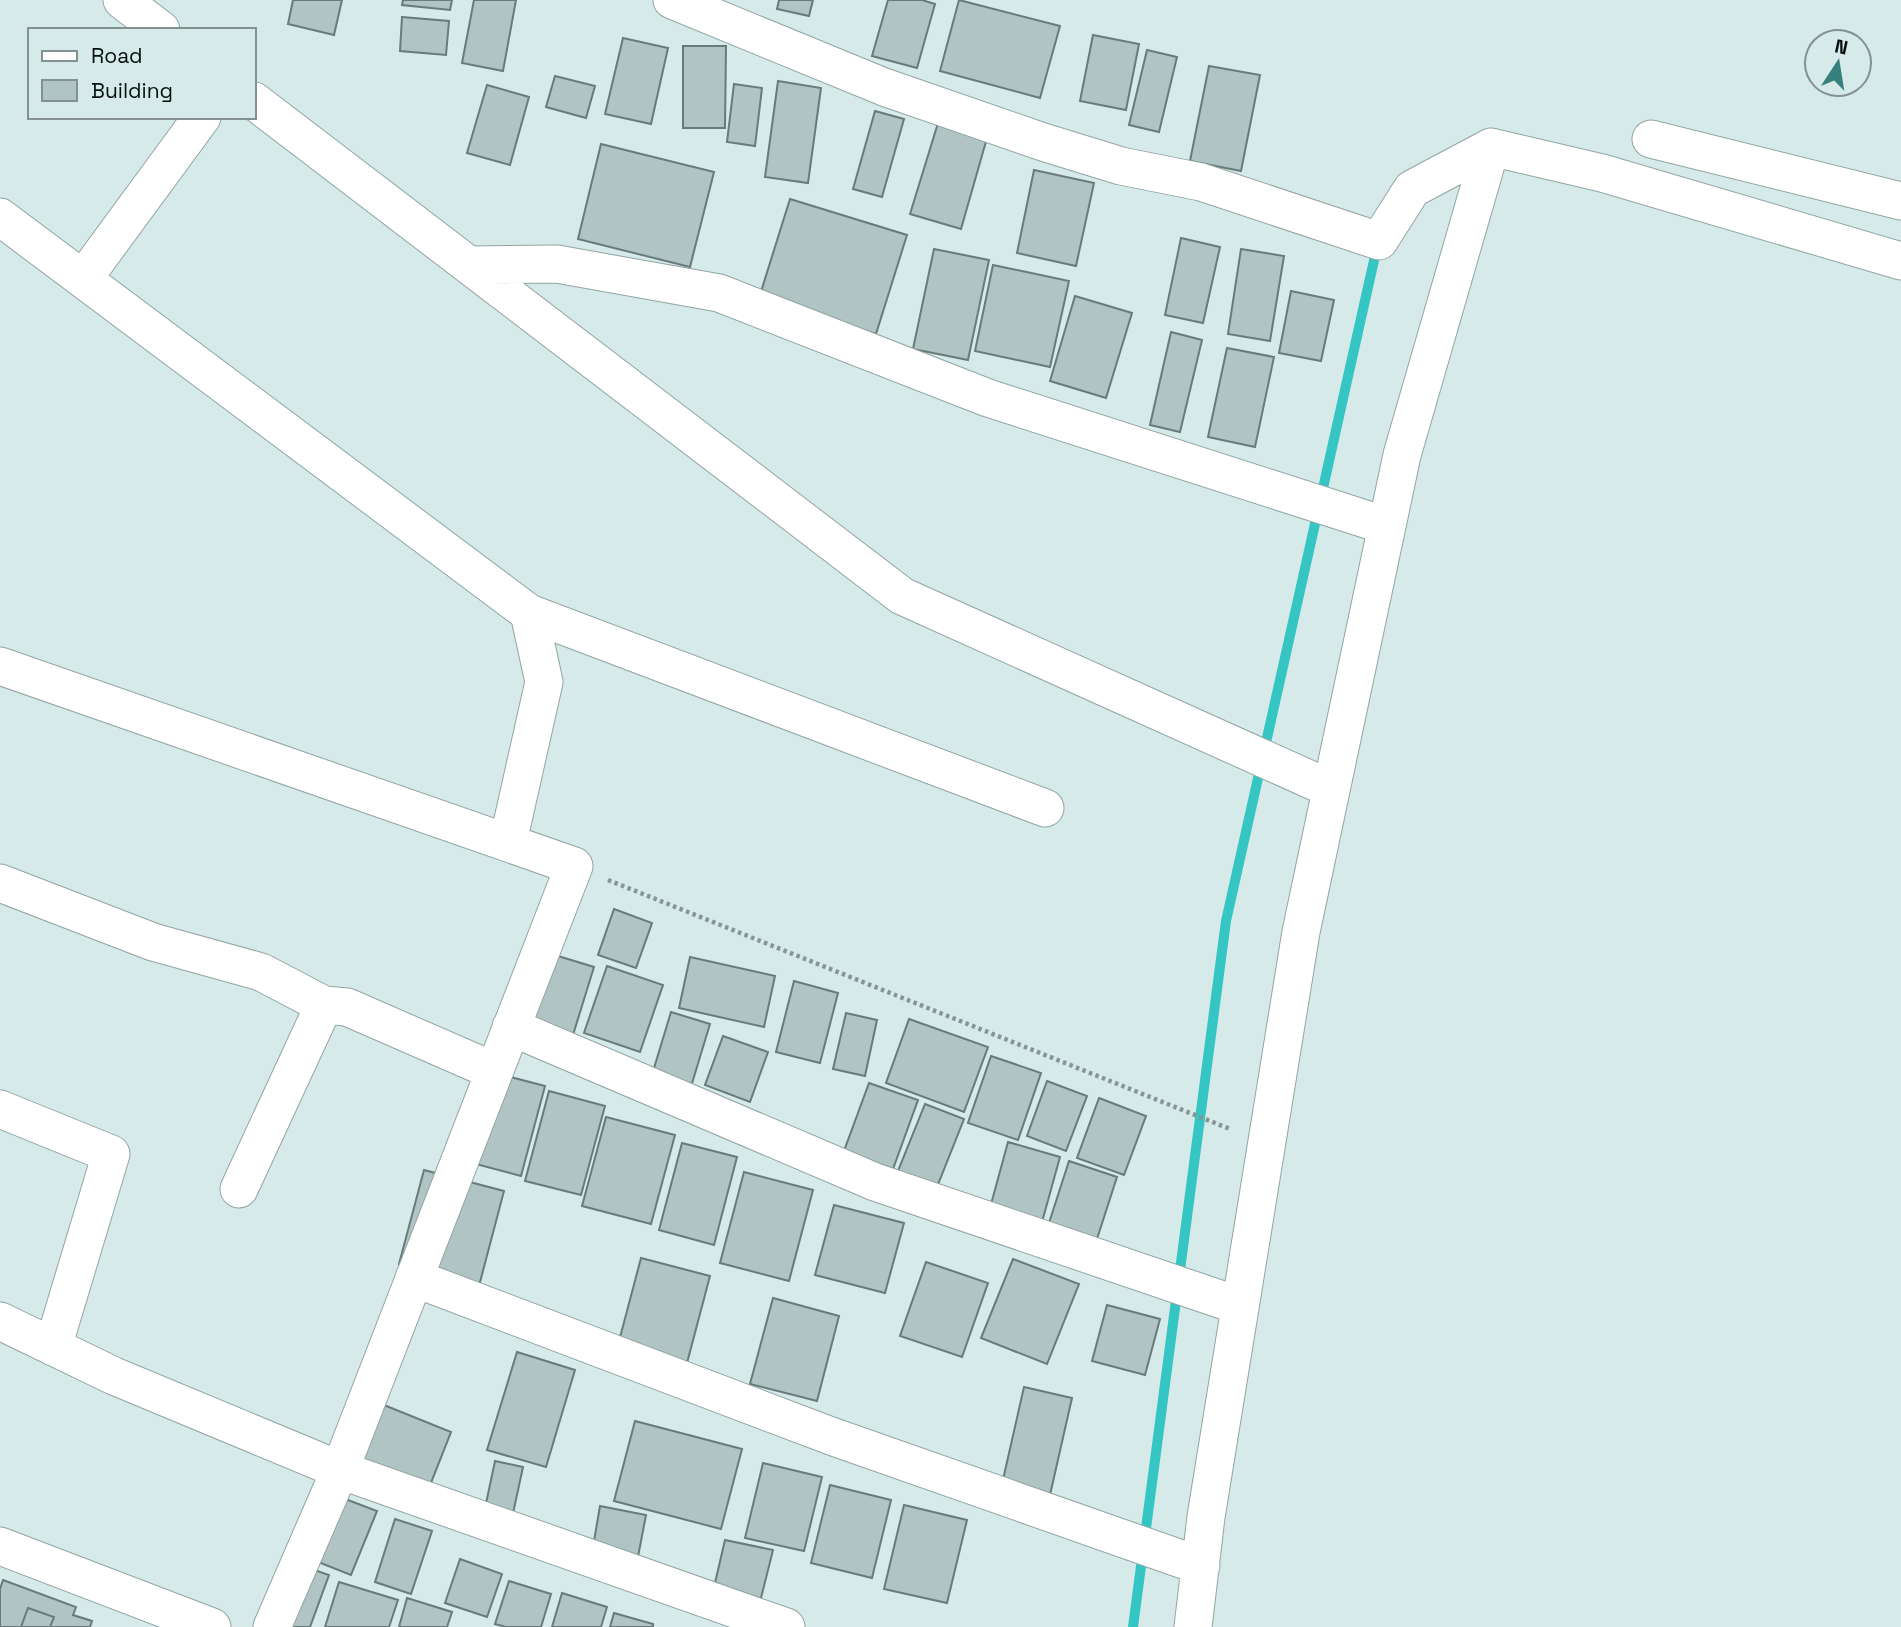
<svg xmlns="http://www.w3.org/2000/svg" width="1901" height="1627" viewBox="0 0 1901 1627" font-family="'Space Grotesk',sans-serif">
<style>
.lines{fill:none;stroke-linecap:round;stroke-linejoin:round}
.stream{stroke:#35c6c3;stroke-width:10}
.building{fill:#afc4c3;stroke:#687b7a;stroke-width:2}
.minor-casing{stroke:#91a5a4;stroke-width:39}
.path{stroke:#859594;stroke-width:4.5;stroke-dasharray:3.5 3.5;stroke-linecap:butt}
.minor{stroke:#fff;stroke-width:37}
</style>
<rect width="100%" height="100%" fill="#d5eae9"/>
<g class="lines">
<path class="stream" d="M1133,1627L1226,921L1377,247"/>
</g>
<path class="building" d="M293,0H342L334,35L288,24Z
M403,0H452L450,10L402,5Z
M474,0H516L503,71L462,63Z
M779,0H813L809,16L777,9Z
M888,0H922L935,4L917,68L872,56Z
M959,0L1060,26L1040,98L940,71Z
M402,17L449,21L446,55L400,51Z
M1093,35L1139,44L1126,110L1080,101Z
M623,38L668,48L651,124L605,114Z
M683,46H726L725,128H683Z
M1147,50L1177,57L1159,132L1129,125Z
M1209,66L1260,75L1241,171L1190,161Z
M555,76L595,86L586,118L546,107Z
M778,81L821,88L808,183L765,177Z
M734,84L762,88L755,146L727,142Z
M487,85L529,97L510,165L467,153Z
M875,111L904,119L882,197L853,189Z
M938,123L987,138L961,229L910,214Z
M601,144L714,172L690,267L578,239Z
M1034,170L1094,183L1076,266L1017,253Z
M790,199L907,235L876,334L759,298Z
M1181,238L1220,247L1203,323L1165,315Z
M934,249L989,260L968,360L913,349Z
M1241,249L1284,256L1270,341L1228,334Z
M993,265L1069,281L1050,367L975,351Z
M1291,291L1334,300L1321,361L1279,353Z
M1075,296L1132,313L1106,398L1050,381Z
M1171,332L1202,340L1180,432L1150,425Z
M1227,348L1274,357L1255,447L1208,437Z
M614,909L652,923L636,968L598,955Z
M545,952L594,967L573,1035L525,1020Z
M690,957L775,976L764,1027L679,1008Z
M607,966L663,985L640,1052L584,1033Z
M794,981L838,993L820,1063L776,1052Z
M671,1012L710,1024L690,1090L651,1078Z
M846,1013L877,1020L865,1076L833,1069Z
M909,1019L988,1047L964,1112L886,1083Z
M723,1036L768,1052L750,1102L705,1085Z
M991,1056L1041,1073L1018,1140L968,1123Z
M476,1068L545,1086L521,1176L453,1158Z
M1047,1081L1087,1096L1066,1151L1027,1136Z
M869,1083L918,1100L893,1169L844,1151Z
M549,1091L605,1106L581,1195L525,1181Z
M1099,1098L1146,1116L1124,1175L1077,1158Z
M925,1104L964,1119L937,1187L898,1171Z
M606,1117L675,1135L651,1224L582,1206Z
M1008,1142L1060,1157L1042,1222L990,1208Z
M682,1143L737,1157L714,1245L659,1230Z
M1069,1161L1117,1177L1096,1242L1048,1226Z
M424,1170L504,1191L479,1286L399,1264Z
M744,1172L813,1190L789,1281L720,1263Z
M834,1205L904,1223L885,1293L815,1275Z
M641,1258L710,1276L687,1363L618,1345Z
M1013,1259L1079,1284L1047,1364L981,1338Z
M926,1262L988,1283L962,1357L900,1336Z
M773,1298L839,1316L817,1401L750,1384Z
M1107,1305L1160,1319L1145,1375L1092,1361Z
M517,1352L575,1370L546,1467L487,1450Z
M1024,1387L1072,1398L1045,1517L997,1506Z
M379,1403L451,1432L427,1493L355,1464Z
M635,1421L742,1449L721,1529L614,1501Z
M495,1461L523,1467L512,1518L484,1513Z
M763,1463L822,1477L804,1551L745,1538Z
M830,1485L891,1500L872,1578L811,1563Z
M314,1487L377,1511L351,1575L290,1551Z
M904,1505L967,1520L947,1603L884,1589Z
M600,1506L646,1515L637,1562L592,1553Z
M395,1519L432,1531L411,1594L375,1582Z
M725,1540L773,1550L758,1610L711,1600Z
M460,1559L502,1574L487,1617L445,1603Z
M286,1560L329,1575L310,1627H262Z
M3,1580L76,1607L73,1615L92,1621L90,1627H0V1589Z
M509,1581L551,1594L541,1627H506L495,1624Z
M339,1582L398,1600L389,1627H325Z
M562,1593L607,1607L601,1627H552Z
M407,1598L452,1612L447,1627H399Z
M28,1608L54,1617L50,1627H21Z
M614,1613L653,1624V1627H610Z"/>
<g class="lines">
<defs>
<path id="minor" d="M122,0L161,30
M672,0L884,87L1043,142L1121,166L1201,182L1379,241L1412,189L1491,147
M254,101L902,596L1331,789
M1651,139L1901,201
M0,217L529,613L544,682L508,842
M469,265L557,264L719,293L988,398L1387,526
M83,279L202,117
M529,613L1045,808
M0,666L574,866L340,1470L272,1627
M0,883L153,942L261,972L324,1005L347,1007L494,1071
M511,1027L875,1182L1240,1306
M0,1109L111,1154L53,1347
M239,1189L324,1005
M414,1278L831,1436L1201,1566
M0,1321L114,1376L340,1470L786,1627
M0,1546L212,1627
M1193,1627L1206,1517L1301,932L1402,455L1491,147L1602,173L1901,261"/>
</defs>
<use href="#minor" class="minor-casing"/>
<path class="path" d="M608,880L1230,1129"/>
<use href="#minor" class="minor"/>
</g>
<rect x="28" y="28" width="228" height="91" fill="#d5eae9" stroke="#839291" stroke-width="2"/>
<rect x="42" y="51" width="35" height="10" fill="#ffffff" stroke="#839291" stroke-width="2"/>
<text x="91" y="63" font-size="21" fill="#070e0e">Road</text>
<rect x="42" y="80" width="35" height="21" fill="#afc4c3" stroke="#839291" stroke-width="2"/>
<text x="91" y="98" font-size="21" fill="#070e0e">Building</text>
<g transform="translate(1838 63) rotate(12)"><circle r="33" fill="#d5eae9" stroke="#839291" stroke-width="2"/>
<path d="M0-5L12 26L0 18L-12 26Z" fill="#38807e"/>
<text y="-10" font-size="19" font-weight="bold" text-anchor="middle" fill="#070e0e">N</text>
</g>
</svg>
